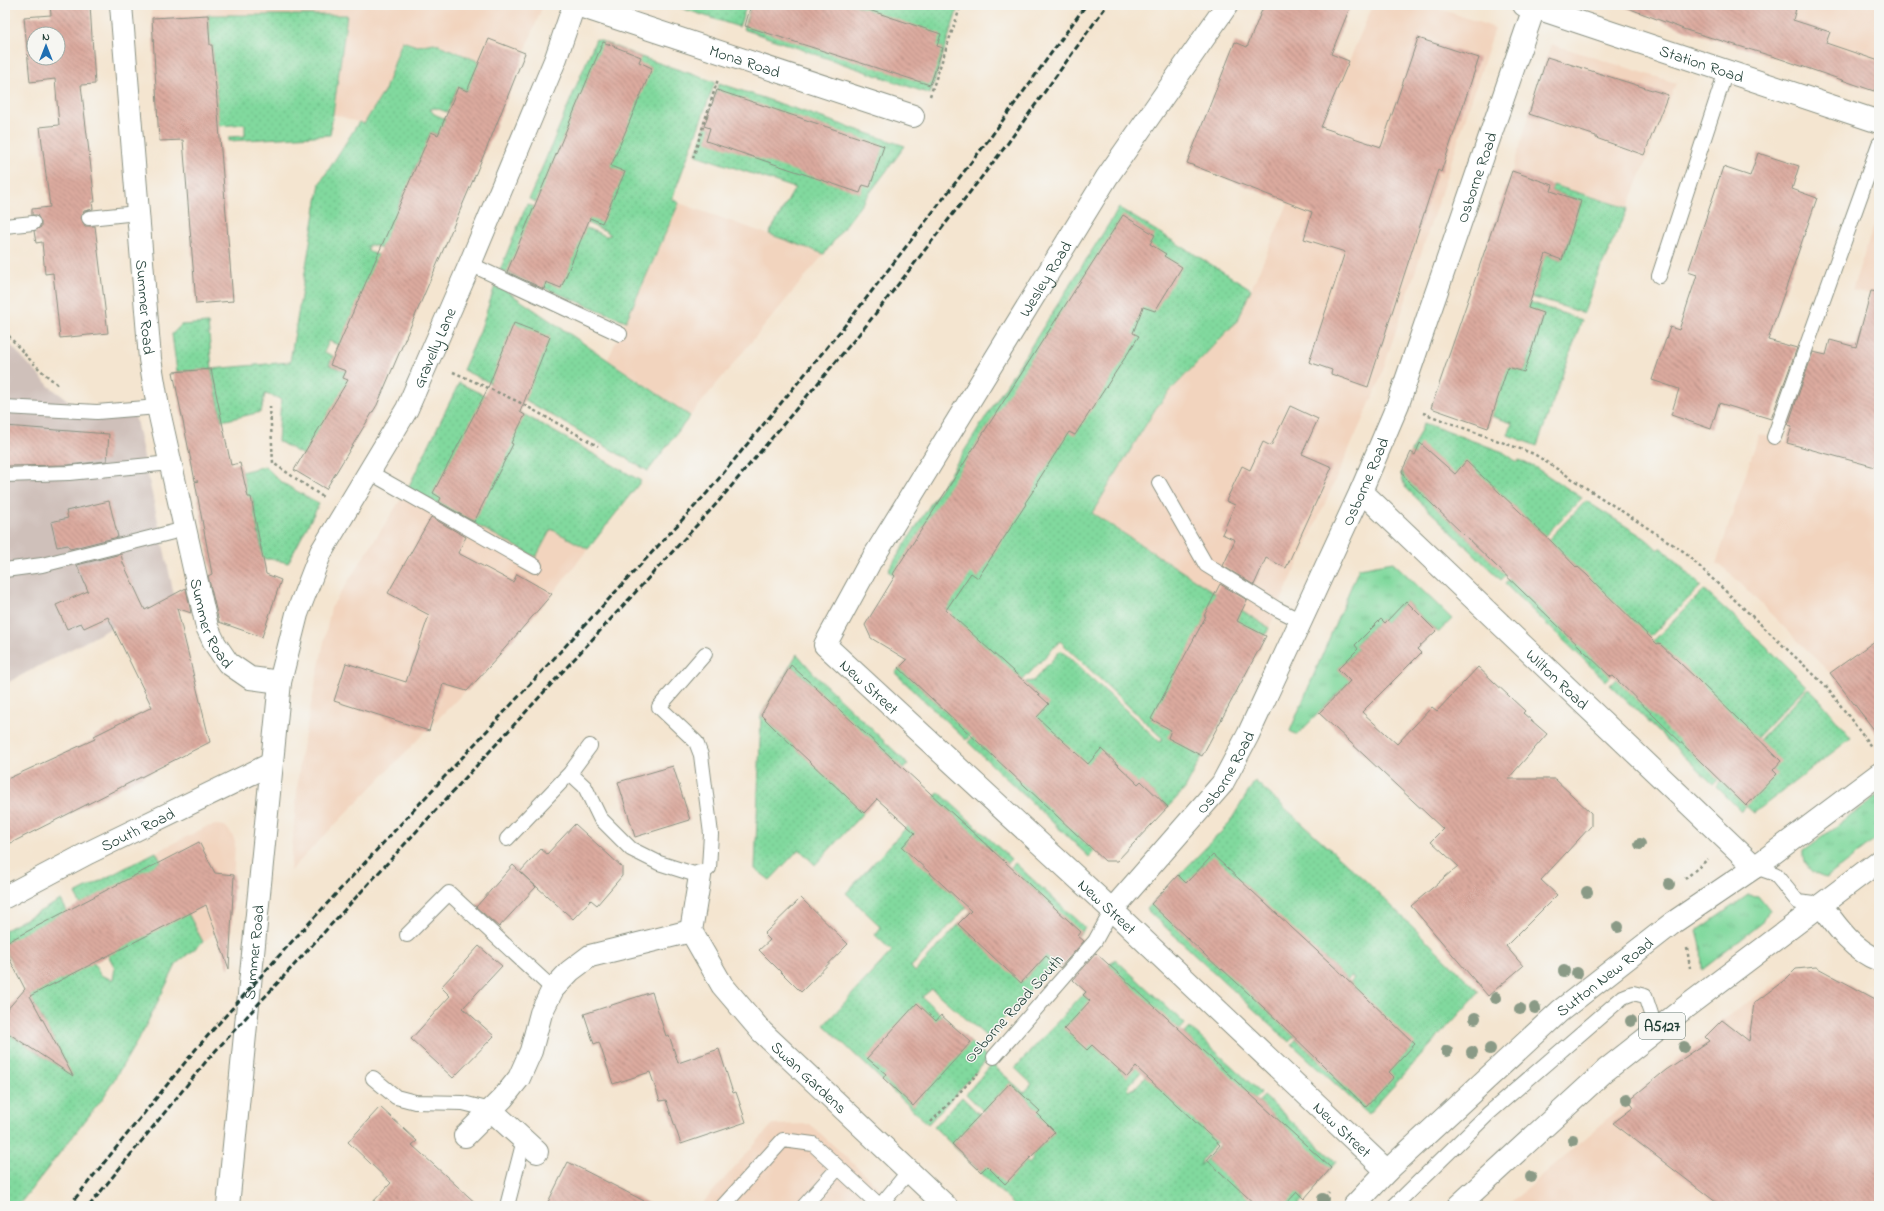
<svg xmlns="http://www.w3.org/2000/svg" width="1884" height="1211" viewBox="0 0 1884 1211" font-family="'Indie Flower',sans-serif">
<style>
.built{fill:#f2d4be}
.industrial{fill:#cfc0ba}
.grass{fill:url(#grass-tufts);stroke:#508b69}
.park{fill:url(#park-dots);stroke:#508b69}
.building{fill:url(#building-back-hatch);fill-rule:evenodd}
.lines{fill:none;stroke-linecap:round;stroke-linejoin:round}
.lane-casing{stroke:#8a9182;stroke-width:16}
.street-casing{stroke:#8a9182;stroke-width:24}
.secondary-casing{stroke:#8a9182;stroke-width:24}
.primary-casing{stroke:#8a9182;stroke-width:24}
.path{stroke:#8a9182;stroke-width:2.5;stroke-dasharray:3 3;stroke-linecap:butt}
.lane{stroke:#fff;stroke-width:14}
.street{stroke:#fff;stroke-width:22}
.secondary{stroke:#fff;stroke-width:22}
.primary{stroke:#fff;stroke-width:22}
.rail{stroke:#1f3d34;stroke-width:3;stroke-dasharray:6 3;stroke-linecap:butt}
.tree{fill:#8a9a86}
.labels{text-anchor:middle;stroke-width:3;stroke-linejoin:round;paint-order:stroke}
.shield{fill:#f6f6f2;stroke:#60746d;stroke-width:1}
.shield-label{font-size:15px;font-weight:bold;fill:#1f3d34}
.street-label{font-size:16px;fill:#1f3d34;stroke:#f6f6f2}
</style>
<defs>
<pattern id="grass-tufts" width="24" height="20" patternUnits="userSpaceOnUse"><rect width="24" height="20" fill="#81d99e"/><path d="M3 7l-1-3M5 7V3M7 7l1-3M15 17l-1-3M17 17v-4M19 17l1-3" fill="none" stroke="#6fbb89"/></pattern>
<pattern id="park-dots" width="8" height="8" patternUnits="userSpaceOnUse"><rect width="8" height="8" fill="#81d99e"/><path d="M2 2h.1M6 6h.1" fill="none" stroke="#6fbb89" stroke-width="1.8" stroke-linecap="round"/></pattern>
<pattern id="building-back-hatch" width="6" height="6" patternUnits="userSpaceOnUse"><rect width="6" height="6" fill="#dcaa9f"/><path d="M-1 5l2 2M0 0l6 6M5-1l2 2" fill="none" stroke="#b28c82"/></pattern>
</defs>
<rect width="100%" height="100%" fill="#f6f6f2"/>
<filter id="ink" filterUnits="userSpaceOnUse"><feTurbulence type="fractalNoise" baseFrequency=".025" numOctaves="2"/><feDisplacementMap in="SourceGraphic" scale="8" xChannelSelector="R" yChannelSelector="G"/><feConvolveMatrix kernelMatrix="1 2 1 2 8 2 1 2 1" color-interpolation-filters="sRGB"/></filter>
<filter id="wash" filterUnits="userSpaceOnUse"><feTurbulence type="fractalNoise" baseFrequency=".012" numOctaves="4" result="noise"/><feDisplacementMap in="SourceGraphic" scale="16" xChannelSelector="R" yChannelSelector="G"/><feGaussianBlur stdDeviation="0.9" result="paint"/><feColorMatrix in="noise" values="0 0 0 0 0 0 0 0 0 0 0 0 0 0 0 0 0 1.4 0 .05"/><feComposite in="paint" operator="in"/></filter>
<g filter="url(#wash)">
<rect width="100%" height="100%" fill="#f4e5d0"/>
<path class="built" d="M151,5H543L515,77L434,43L417,46L402,41L385,90L364,124L333,114L347,18L208,15L152,18Z
M1373,5H1429L1495,28L1378,385L1269,628L1092,513L1156,408L1171,390L1238,320Z
M1698,5H1879V91H1874L1722,40L1695,34Z
M1551,44L1676,83L1628,208L1512,171Z
M679,203L824,254L690,416L608,359Z
M1879,210V296L1852,290Z
M1759,434L1879,468V719L1871,726L1830,673L1725,568L1716,564Z
M408,488L536,557L551,529L588,549L552,594L501,652L500,655L290,871L300,758L331,608Z
M217,825L225,826L231,833L235,841L232,921L203,942L156,852L206,827Z
M1816,967L1879,1001V1206H1507L1722,1020L1796,969Z
M810,1124L899,1206H700L772,1125Z"/>
<path class="industrial" d="M5,339L50,387L84,412L134,411L174,595L5,684Z"/>
<path class="grass" d="M1393,562L1452,619L1438,633L1406,601L1385,623L1381,619L1355,645L1358,649L1338,669L1350,681L1297,735L1290,731L1359,568Z
M1879,795V837L1826,878C1810,874 1803,865 1804,850Z
M1748,895L1758,896L1769,910L1762,923L1702,970L1701,946L1697,931Z"/>
<path class="park" d="M672,5H747L739,27Z
M751,5H959L930,94L743,29Z
M208,15H347L330,135L229,141V137L245,136V124L204,127L218,112L216,89H201L214,69L212,45L196,46L195,31L209,30Z
M596,39L641,57L715,82L672,199L679,203L626,321L500,270L527,204L606,236L611,235L606,231L529,199Z
M402,41L417,46L434,43L480,62L468,91L458,87L450,105L455,115L436,108L430,109L434,114L455,123L449,139L431,132L426,143L438,165L420,157L412,175L430,182L423,198L405,190L397,209L415,217L398,256L374,245H368V251L380,256L371,319L353,312L345,331L355,352L329,341L324,352L333,356L329,365L346,371L343,378L381,394L303,455L278,441L281,400L276,397L265,394L261,412L222,421L211,369L177,372L172,334L181,325L208,323L212,369L290,362L320,183L359,122L364,124L385,90Z
M719,83L905,146L824,254L769,234L795,188L696,155Z
M1553,185L1628,208L1596,278L1584,313L1518,293L1520,286L1534,290L1542,268L1532,249L1562,260L1570,237L1539,227L1573,224L1581,201L1551,191Z
M1119,208L1251,289L1238,320L1171,390L1156,408L1092,513L1269,628L1185,789L1168,807L1150,791L1089,857L968,742L1026,682L1033,681L1061,650L1160,742L1163,739L1060,641L966,740L895,673L953,613L888,571Z
M495,286L508,292L690,416L648,471L522,398L463,370L479,334Z
M1515,297L1582,320L1537,446L1508,435L1512,423L1477,411L1494,362L1524,372L1543,314L1513,303Z
M459,383L525,415L641,481L588,549L551,529L536,557L408,488Z
M1424,423L1503,452L1517,462L1519,460L1536,468L1582,498L1501,580L1405,487L1401,474Z
M265,466L281,482L319,504L288,563L273,559H246L245,553L262,549L256,523L241,526L239,518L255,515L252,497L235,500L245,484L242,472Z
M1586,501L1646,539L1658,550L1661,547L1701,586L1606,681L1505,584Z
M1704,590L1767,647L1806,686L1713,784L1610,685Z
M797,654L816,676L908,764L815,865L799,849L770,880L755,869L761,715Z
M1808,688L1820,700L1851,738L1754,813L1746,806L1741,811L1716,786Z
M1255,781L1369,884L1479,992L1368,1114L1292,1044L1354,978L1351,976L1289,1042L1146,909L1228,825Z
M939,792L1011,859L911,967L915,972L1015,863L1085,928L987,1037L932,989L922,997L988,1059L928,1124L824,1025L892,951L875,935L881,927L846,893Z
M156,852L203,942L177,963L142,1033L103,1098L18,1206H5V1031L64,1070L67,1065L5,950V930L61,900L100,975L113,980L115,968L75,894Z
M1115,959L1185,1024L1129,1085L1128,1090L1134,1089L1190,1028L1261,1093L1229,1126L1202,1160L1200,1166L1264,1096L1336,1162L1297,1206H1015L934,1127L962,1097L1029,1164L1033,1159L966,1094L992,1064L1024,1093L1032,1084L1015,1068Z"/>
<g id="blocks">
<path class="building" d="M50,5H90L95,84L81,85L95,202H92L93,209L84,211L81,218L85,226H95L108,333L60,338L53,273L45,274L42,242L36,243L34,231L41,227V222L37,215H32V209L50,207L40,127L59,125L55,79L30,82L24,17L51,15ZM34,34H58V58H34Z
M751,5H854L941,34L937,46L943,48L930,85L745,26Z
M1264,5H1351L1331,54L1349,61L1321,127L1381,147L1418,38L1479,58L1441,172L1438,170L1368,387L1331,374L1332,370L1309,362L1345,252L1304,239L1312,212L1187,163L1235,42L1247,47Z
M1625,5H1797L1793,20L1830,32L1826,43L1879,61V77L1874,91L1778,58L1686,30L1625,7Z
M208,15L210,45H212L216,88L233,301L196,304L183,140L159,141L152,18Z
M489,39L525,53L491,138L377,405L326,489L294,470L348,380L343,378L346,371L330,365L431,132L438,135L458,87L467,91Z
M603,42L641,57L639,62L652,68L611,166L625,172L602,223L590,218L561,288L546,282L544,289L507,272Z
M1547,57L1668,95L1644,155L1596,138V136L1529,114Z
M717,90L884,146L870,187L863,185L860,193L706,141L710,128L704,126Z
M1758,153L1799,166L1792,189L1817,198L1768,340L1797,348L1771,419L1719,403L1711,429L1671,415L1679,389L1652,380L1670,327L1679,330L1697,275L1688,272L1723,167L1750,176Z
M1512,171L1553,185L1551,191L1581,201L1562,260L1546,254L1528,308L1543,313L1532,349L1524,372L1508,367L1488,428L1431,408Z
M1123,215L1155,235L1150,244L1166,254L1164,256L1182,267L1155,311L1143,307L1133,333L1139,336L1075,435L1069,432L1036,484L1037,485L1025,503L1026,504L978,578L971,573L946,610L1049,704L1037,717L1088,764L1101,749L1138,784L1141,781L1168,807L1117,861H1105L899,668L907,660L871,638L865,625L895,576L893,574Z
M1871,291L1879,292V468L1787,443L1792,426L1788,425L1813,352L1826,355L1830,340L1856,347Z
M514,323L550,337L520,412L525,415L511,443L513,444L474,522L439,502L441,498L433,493L487,390Z
M211,369L231,465L240,463L248,497H251L266,574L281,580L262,637L219,622L208,576L212,574L195,482L198,481H195L173,372Z
M1290,406L1318,419L1302,454L1332,467L1286,568L1266,558L1254,585L1223,566L1235,540L1222,534L1235,505L1226,501L1242,466L1250,470L1263,442L1271,446Z
M5,426L109,434L107,461L68,465L5,466Z
M1420,443L1455,474L1466,461L1552,542L1577,568L1578,567L1587,575L1657,644L1659,643L1698,680L1781,761L1773,770L1777,774L1746,806L1613,676L1611,677L1405,478L1402,471L1411,452L1415,455Z
M109,501L118,537L70,549L68,545L57,547L51,522L68,518L66,511Z
M431,517L466,537L458,553L513,582L517,574L552,594L499,655H500L467,691L443,684L429,731L334,701L346,663L406,682L429,615L388,593Z
M121,554L123,563L145,610L186,588L191,613L177,608L210,742L5,846V780L95,739L94,736L152,707L108,617L84,628L81,623L67,629L56,605L88,591L77,565Z
M1220,584L1247,600L1237,621L1266,636L1202,756L1168,738L1171,730L1151,719L1206,616H1204Z
M1406,601L1436,631L1417,649L1421,653L1362,712L1397,744L1432,707L1437,711L1478,667L1525,711L1523,713L1547,734L1508,779H1555L1591,813V826L1541,880L1557,895L1506,946L1523,966L1488,996L1411,906L1458,866L1431,841L1443,829L1319,713L1350,681L1338,669L1358,649L1355,645L1381,619L1385,623Z
M1879,638V736L1830,673Z
M791,665L1081,932L1078,936L1084,941L1060,968L1046,956L1021,983L958,924L971,911L902,847L915,833L877,799L864,813L774,728L761,715Z
M673,766L690,820L635,837L618,782Z
M575,824L622,867V876L597,905L591,900L573,919L520,872L541,849L547,854Z
M199,842L215,873L234,875L229,969L206,905L30,996L73,1076L5,1031V1012L25,989L5,950V943Z
M1213,855L1343,975L1415,1044L1389,1072L1394,1077L1366,1107L1277,1020L1222,969L1221,970L1151,904L1178,875L1186,883Z
M513,865L536,887L499,927L476,907Z
M801,898L848,944L801,992L759,950L770,940L764,934Z
M479,946L502,966L463,1008L494,1036L453,1078L411,1039L450,996L441,987Z
M1096,953L1331,1168L1304,1199L1297,1192L1284,1206H1257L1207,1160L1220,1145L1136,1067L1127,1077L1092,1045L1087,1050L1064,1029L1090,1001L1083,995L1086,992L1073,980Z
M1816,967L1879,1001V1206H1721L1613,1123L1634,1107L1629,1100L1666,1070L1709,1041L1705,1037L1722,1020L1749,1041L1754,1003L1786,979L1796,969Z
M652,992L666,1036L669,1035L678,1063L719,1049L733,1093L736,1092L746,1122L681,1144L666,1100L660,1101L650,1072L613,1084L599,1042L594,1044L584,1014Z
M917,1003L936,1021L941,1015L971,1042L913,1106L883,1078L886,1074L867,1058Z
M1010,1083L1040,1111L1037,1114L1055,1132L1005,1184L987,1166L981,1172L952,1144Z
M380,1107L417,1141L412,1145L479,1206H369L391,1183L348,1142Z
M568,1162L654,1206H546Z"/>
</g>
</g>
<g filter="url(#ink)">
<use href="#blocks" fill-opacity="0" stroke="#8a9182" stroke-width="1"/>
<g class="lines">
<defs>
<path id="lane" d="M89,218L137,213
M5,226L33,223
M470,264L620,334
M1659,276L1726,71
M5,407L97,412L158,407
M1774,437L1879,144
M369,472L535,566
M5,475L69,473L170,463
M1159,483L1206,565L1277,609L1301,621
M5,570L42,565L185,529
M570,773L585,787L600,818L631,849L659,863L700,876L709,868L711,834L701,755L696,742L659,707L705,654
M507,839L570,773L590,746
M1755,867L1775,874L1798,902L1821,905
M407,935L449,893L553,989
M994,1057L1095,941L1112,910
M373,1078L396,1097L415,1102L463,1103L491,1110
M507,1206L524,1140
M723,1206L783,1140L813,1144L880,1206
M804,1206L838,1168
M880,1206L909,1171
M1394,1206L1489,1113L1623,997L1633,993L1645,996L1651,1014L1646,1039"/>
<g id="street">
<path id="s1" d="M121,5L150,359L158,407L207,627L215,644L228,663L250,678L280,682"/>
<path id="s2" d="M577,5L913,116"/>
<path id="s3" d="M1361,491L1755,867"/>
<path id="s4" d="M873,558L1107,177L1227,5"/>
<path id="s5" d="M869,564L825,645L1112,910L1387,1171"/>
<path id="s6" d="M700,876L691,931L722,985L762,1032L946,1206"/>
<path id="s7" d="M5,897L88,853L271,764"/>
<path d="M1821,905C1837,927 1853,950 1879,960"/>
<path id="s8" d="M1112,910L1222,784L1248,735L1361,491L1398,404L1535,5"/>
<path d="M491,1110L537,1152"/>
<path d="M465,1136L503,1098L519,1078L531,1051L541,1013L553,989L570,971L590,956L691,931"/>
</g>
<g id="secondary">
<path id="s9" d="M1524,5L1546,11L1879,122"/>
<path id="s10" d="M228,1206L280,682L297,614L321,552L407,409L470,264L556,58L574,5"/>
</g>
<g id="primary">
<path id="s11" d="M1354,1206L1387,1171L1560,1011L1674,922L1755,867L1879,774"/>
<path d="M1458,1206L1606,1070L1687,1006L1879,861"/>
</g>
</defs>
<use href="#lane" class="lane-casing"/>
<use href="#street" class="street-casing"/>
<use href="#secondary" class="secondary-casing"/>
<use href="#primary" class="primary-casing"/>
<path class="path" d="M930,96L961,5
M693,158L718,79
M5,331C21,351 39,371 60,386
M453,372L519,402L598,446
M270,406L273,463L323,497
M1423,413L1534,454L1683,551L1827,687L1872,748
M1685,879L1708,859
M1687,948L1690,968
M931,1122L978,1073
M1316,1206L1329,1192"/>
<use href="#lane" class="lane"/>
<use href="#street" class="street"/>
<use href="#secondary" class="secondary"/>
<use href="#primary" class="primary"/>
<path class="rail" d="M69,1206L196,1049L286,948L707,493L851,318L990,138L1086,5
M89,1206L208,1059L718,502L865,327L1005,147L1107,5"/>
</g>
<g class="tree">
<circle cx="1640" cy="844" r="6"/>
<circle cx="1669" cy="884" r="6"/>
<circle cx="1587" cy="892" r="6"/>
<circle cx="1618" cy="927" r="6"/>
<circle cx="1564" cy="971" r="6"/>
<circle cx="1577" cy="973" r="6"/>
<circle cx="1496" cy="998" r="6"/>
<circle cx="1535" cy="1008" r="6"/>
<circle cx="1520" cy="1009" r="6"/>
<circle cx="1475" cy="1018" r="6"/>
<circle cx="1631" cy="1021" r="6"/>
<circle cx="1684" cy="1047" r="6"/>
<circle cx="1490" cy="1049" r="6"/>
<circle cx="1447" cy="1051" r="6"/>
<circle cx="1472" cy="1052" r="6"/>
<circle cx="1627" cy="1099" r="6"/>
<circle cx="1573" cy="1140" r="6"/>
<circle cx="1531" cy="1177" r="6"/>
<circle cx="1323" cy="1199" r="6"/>
</g>
</g>
<g class="labels">
<rect class="shield" x="1639" y="1013" width="46" height="26" rx="3"/>
<g class="shield-label">
<text x="1662" y="1031">A5127</text>
</g>
<g class="street-label">
<text dy="6" stroke="none"><textPath href="#s2" startOffset="177">Mona Road</textPath></text>
<text dy="6" stroke="none"><textPath href="#s9" startOffset="187">Station Road</textPath></text>
<text dy="6" stroke="none"><textPath href="#s8" startOffset="826">Osborne Road</textPath></text>
<text dy="6" stroke="none"><textPath href="#s4" startOffset="328">Wesley Road</textPath></text>
<text dy="6" stroke="none"><textPath href="#s1" startOffset="303">Summer Road</textPath></text>
<text dy="6" stroke="none"><textPath href="#s10" startOffset="897">Gravelly Lane</textPath></text>
<text dy="6" stroke="none"><textPath href="#s8" startOffset="502">Osborne Road</textPath></text>
<text dy="6" stroke="none"><textPath href="#s1" startOffset="627">Summer Road</textPath></text>
<text dy="6" stroke="none"><textPath href="#s3" startOffset="272">Wilton Road</textPath></text>
<text dy="6" stroke="none"><textPath href="#s5" startOffset="153">New Street</textPath></text>
<text dy="6" stroke="none"><textPath href="#s8" startOffset="179">Osborne Road</textPath></text>
<text dy="6" stroke="none"><textPath href="#s7" startOffset="149">South Road</textPath></text>
<text dy="6" stroke="none"><textPath href="#s5" startOffset="477">New Street</textPath></text>
<text dy="6" stroke="none"><textPath href="#s10" startOffset="255">Summer Road</textPath></text>
<text dy="6" stroke="none"><textPath href="#s11" startOffset="340">Sutton New Road</textPath></text>
<text transform="translate(1013 1008) rotate(-48)" y="6">Osborne Road South</text>
<text dy="6" stroke="none"><textPath href="#s6" startOffset="245">Swan Gardens</textPath></text>
<text dy="6" stroke="none"><textPath href="#s5" startOffset="801">New Street</textPath></text>
</g>
</g>
<rect width="1884" height="1211" fill="none" stroke="#f6f6f2" stroke-width="20"/>
<g transform="translate(46 46)"><circle r="19" fill="#f6f6f2" stroke="#a0aca6"/>
<path d="M0-3L7 15L0 10L-7 15Z" fill="#1f6fb2"/>
<text y="-6" font-size="11" font-weight="bold" text-anchor="middle" fill="#1f3d34">N</text>
</g>
</svg>
